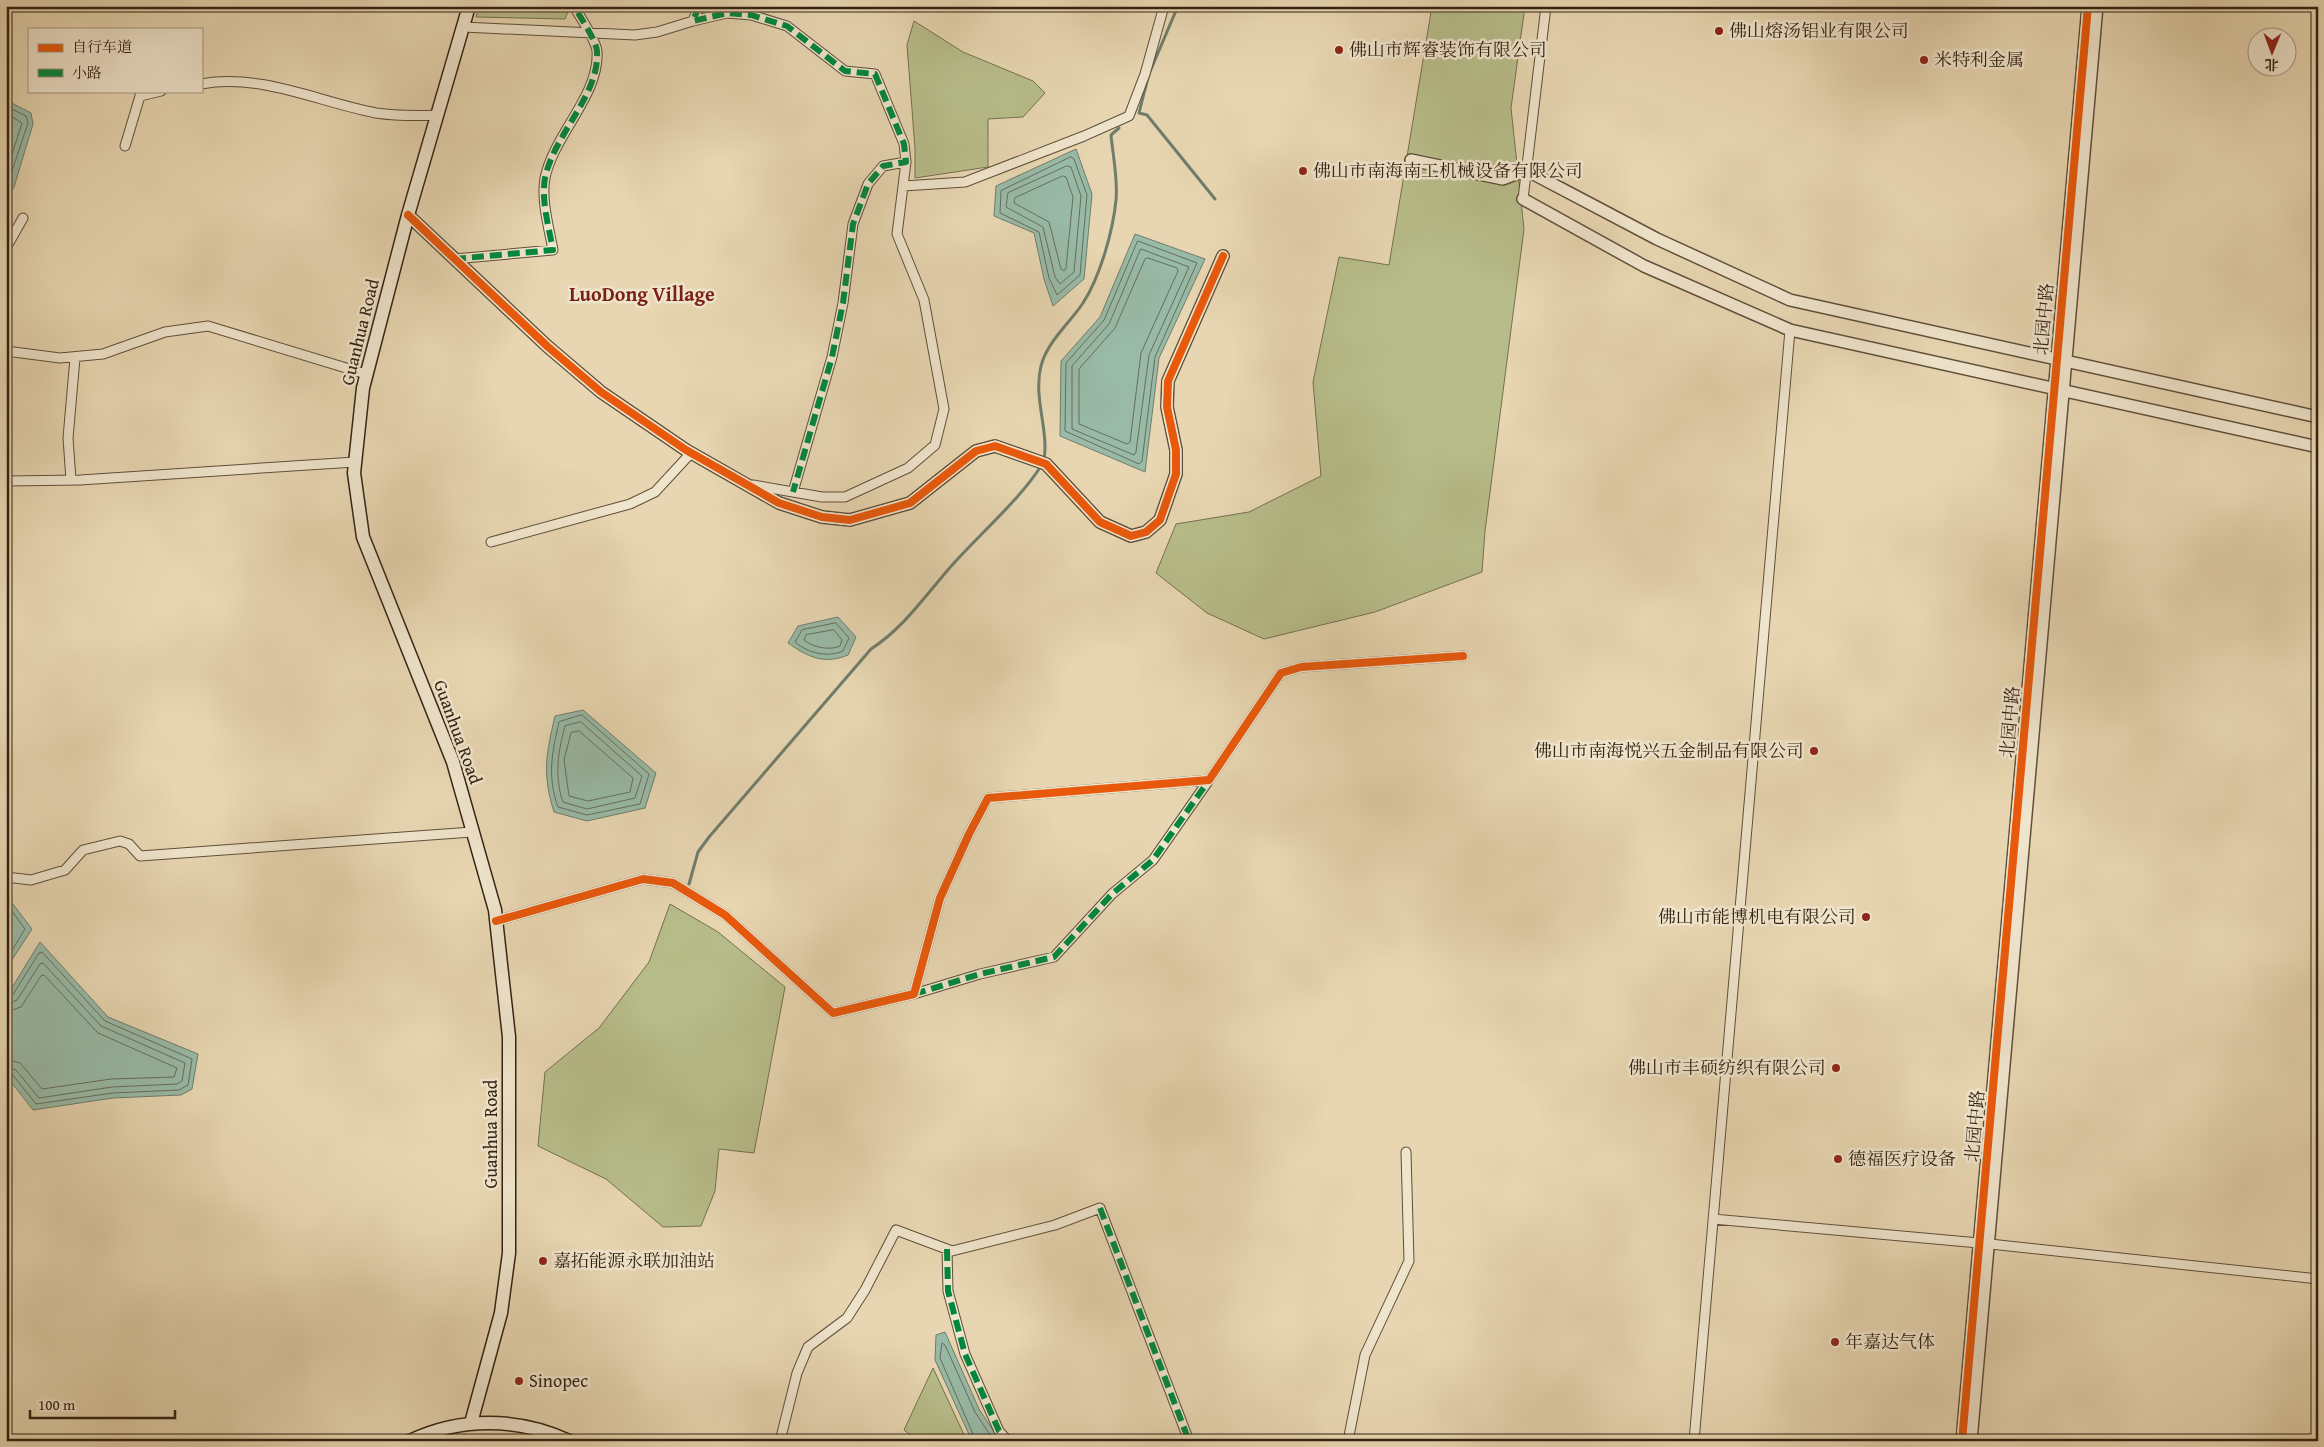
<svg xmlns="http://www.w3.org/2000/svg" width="2324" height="1447" viewBox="0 0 2324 1447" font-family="'Gentium Book Plus','Noto Serif SC',serif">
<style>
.green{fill:#b7bd8a;stroke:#75704e}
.water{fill:#98baa7;stroke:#707d6b}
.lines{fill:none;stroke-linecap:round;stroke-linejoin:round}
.shore{stroke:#666e5c;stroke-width:1}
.stream{stroke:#707d6b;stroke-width:3}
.minor-casing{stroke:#604f3a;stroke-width:11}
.tertiary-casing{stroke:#604f3a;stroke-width:14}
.secondary-casing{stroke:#332212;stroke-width:15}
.minor{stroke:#efe4cc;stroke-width:9}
.tertiary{stroke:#efe4cc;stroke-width:11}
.secondary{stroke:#efe4cc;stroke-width:12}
.quiet{stroke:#00873e;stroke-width:6;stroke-dasharray:12 6;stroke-linecap:butt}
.cycleway-casing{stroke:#efe4cc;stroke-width:11}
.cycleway{stroke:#e8590c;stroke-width:8}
.poi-dot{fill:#8f2418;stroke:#efe4cc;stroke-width:2}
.labels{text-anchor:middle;stroke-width:5;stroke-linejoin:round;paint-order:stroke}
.poi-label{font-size:18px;fill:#332212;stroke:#efe4cc;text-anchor:start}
.street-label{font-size:18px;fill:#332212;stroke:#efe4cc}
.quarter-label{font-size:20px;font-weight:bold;fill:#7a1f14;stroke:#efe4cc}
</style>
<rect width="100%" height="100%" fill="#e7d6b1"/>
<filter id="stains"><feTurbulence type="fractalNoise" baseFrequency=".004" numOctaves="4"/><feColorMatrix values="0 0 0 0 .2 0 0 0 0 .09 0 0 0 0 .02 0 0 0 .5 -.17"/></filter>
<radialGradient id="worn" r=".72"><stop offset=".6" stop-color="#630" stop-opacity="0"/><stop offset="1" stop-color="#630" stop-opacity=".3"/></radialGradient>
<path class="green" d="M479,6H568L569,9L565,19L476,17Z
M1432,6H1525L1511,108L1524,229L1485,531L1482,572L1375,612L1264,639L1207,613L1156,573L1176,524L1249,512L1321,476L1313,382L1339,257L1389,265Z
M914,21L963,52L1033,81L1045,93L1023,117L988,119V167L915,178V148L907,45Z
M670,904L718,932L785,987L754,1153L719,1149L715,1191L701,1226L663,1227L606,1179L538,1146L545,1072L599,1028L649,962Z
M933,1368L967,1441H918L904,1430Z"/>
<path class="water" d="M6,100L31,113L33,124L14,187L6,199Z
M1076,149L1092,194L1084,279L1053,306L1044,279L1034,233L994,216L996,186Z
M1135,234L1205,259L1159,358L1145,472L1060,436L1061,361L1100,317Z
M838,617L856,637L848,655C824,665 808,657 788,643L798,626Z
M583,710L656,773L645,808L587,821L554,812C542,773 546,755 555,716Z
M6,895L32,929L6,969Z
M40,942L108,1017L198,1054L192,1089L181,1095L113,1098L33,1110L8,1078L6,1068V1003L8,994Z
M945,1332L979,1409L1000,1441H972L935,1360L936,1335Z"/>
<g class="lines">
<path class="shore" d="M6,106L26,116L28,123L6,189
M6,113L22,123L6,173
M1071,157L1074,159L1087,195L1080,275L1057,295L1049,278L1039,232L1000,213L1001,191Z
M1067,166L1071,167L1081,196L1074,272L1060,284L1055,277L1043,227L1006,207L1008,193Z
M1063,176L1066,177L1073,197L1066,268L1064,271L1061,269L1049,222L1014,203L1015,198Z
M1138,241L1197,263L1155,357L1142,461L1139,464L1065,431L1066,363L1104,320Z
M1141,249L1189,267L1149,355L1136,452L1134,455L1072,429V366L1109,324Z
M1148,258L1177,268L1178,271L1141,353L1130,442L1127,444L1079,424V369L1115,328L1145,259Z
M836,623L849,638L843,651C827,658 808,653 795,642L802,630Z
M834,630L842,640L840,646C830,651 812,647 804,640L806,635Z
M582,715L649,774L640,804L587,815L558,807C547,776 552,753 559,722Z
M581,722L642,776L635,798L587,809L563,802C554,776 558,752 565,726Z
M579,731L633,778L630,792L588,801L569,796L564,760L571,733Z
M6,903L25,929L6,960
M6,998L12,996L39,953L42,952L105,1021L192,1059L188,1085L179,1090L113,1093L36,1104L12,1074L6,1073
M6,1005L17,1000L40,964L43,963L101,1026L185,1063L182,1081L177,1084L112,1087L39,1098L16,1070L6,1066
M6,1012L21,1007L41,976L44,975L98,1033L177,1068L174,1077L111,1079L42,1089L20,1063L6,1059
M976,1441L940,1358L942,1343L945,1345L975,1412L994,1441"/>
<path class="stream" d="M1178,6L1149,74L1139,113L1147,115L1215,199
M1044,460C1049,429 1033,398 1041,366C1047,342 1069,324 1083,303C1100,277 1113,231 1116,200C1118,179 1113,156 1111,135L1119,128
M689,884L698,852L709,837L871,649C905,627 927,593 954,563C980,534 1021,498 1041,466"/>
<defs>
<path id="minor" d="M699,6L693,21L727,13L751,15L787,26L845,71L875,74L904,144L906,162L883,166L868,184L853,224L843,303L832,357L793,492
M463,27L635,35L657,32L693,21
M201,84C262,73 318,102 376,113C397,116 416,116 437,115
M125,146L140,96L161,91
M903,186L965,182L1084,136L1129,116L1145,74L1164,6
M1523,199L1546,6
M6,248L23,218
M454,259L553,250C549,228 541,200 545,178C554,134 600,95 597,51C596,40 580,17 574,6
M6,351L60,358L103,354L165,332L208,326L366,374
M71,480L68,438L75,358
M6,481L80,480L355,462
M753,485L822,497H845L908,468L935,445L944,409L924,300L897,234L906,162
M491,542L630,504L655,492L691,453
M6,877L31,880L65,870L83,850L120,841L129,844L140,856L472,832
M496,921L643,879L673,883L725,915L833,1013L914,994L940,898L969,834L988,798L1209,780L1281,673L1301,667L1463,656
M914,994L980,974L1054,957L1112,894L1153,860L1209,780
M1713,1219L1990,1244L2318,1279
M947,1249L948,1291L965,1354L999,1431L1008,1441
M780,1441L797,1373L808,1347L847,1318L865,1290L896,1230L952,1251L1055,1225L1100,1208L1189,1441
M1348,1441L1365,1355L1409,1261L1406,1152
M1694,1441L1790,330"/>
<path id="tertiary" d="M1411,160L1503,179L1526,170L1657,239L1790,300L2318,417
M1523,199L1644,266L1790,330L2318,447
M408,215L547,346L601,392L686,450L779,503L822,517L850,520L910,503L976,451L995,446L1046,464L1100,522L1131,536L1146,532L1160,520L1176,474V450L1167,407L1168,381L1223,256
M1962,1441L2088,6
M1971,1441L2097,6"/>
<path id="secondary" d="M469,6L408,215L363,388L354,473L363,537L453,762L495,910L509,1037V1253L501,1313L471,1423
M410,1441C460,1417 518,1417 569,1441"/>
</defs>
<use href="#minor" class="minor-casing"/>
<use href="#tertiary" class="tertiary-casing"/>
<use href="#secondary" class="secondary-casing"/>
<use href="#minor" class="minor"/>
<use href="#tertiary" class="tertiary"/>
<use href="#secondary" class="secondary"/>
<path class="quiet" d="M699,6L693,21L727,13L751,15L787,26L845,71L875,74L904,144L906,162L883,166L868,184L853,224L843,303L832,357L793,492
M454,259L553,250C549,228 541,200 545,178C554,134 600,95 597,51C596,40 580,17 574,6
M914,994L980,974L1054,957L1112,894L1153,860L1209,780
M1100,1208L1189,1441
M947,1249L948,1291L965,1354L999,1431L1008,1441"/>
<defs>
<path id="cycleway" d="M408,215L547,346L601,392L686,450L779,503L822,517L850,520L910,503L976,451L995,446L1046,464L1100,522L1131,536L1146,532L1160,520L1176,474V450L1167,407L1168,381L1223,256
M496,921L643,879L673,883L725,915L833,1013L914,994L940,898L969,834L988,798L1209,780L1281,673L1301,667L1463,656
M1962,1441L2088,6"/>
</defs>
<use href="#cycleway" class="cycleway-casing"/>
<use href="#cycleway" class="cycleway"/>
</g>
<g class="poi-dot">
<circle cx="1719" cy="31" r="5"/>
<circle cx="1339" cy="50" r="5"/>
<circle cx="1924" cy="60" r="5"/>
<circle cx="1303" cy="171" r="5"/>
<circle cx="1814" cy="751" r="5"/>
<circle cx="1866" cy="917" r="5"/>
<circle cx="1836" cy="1068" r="5"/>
<circle cx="1838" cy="1159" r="5"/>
<circle cx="543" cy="1261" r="5"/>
<circle cx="1835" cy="1342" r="5"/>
<circle cx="519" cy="1381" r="5"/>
</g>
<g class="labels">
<g class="poi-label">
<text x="1729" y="37">佛山熔汤铝业有限公司</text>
<text x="1349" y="56">佛山市辉睿装饰有限公司</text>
<text x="1934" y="66">米特利金属</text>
<text x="1313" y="177">佛山市南海南工机械设备有限公司</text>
<text x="1804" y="757" text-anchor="end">佛山市南海悦兴五金制品有限公司</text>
<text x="1856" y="923" text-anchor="end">佛山市能博机电有限公司</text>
<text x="1826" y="1074" text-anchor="end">佛山市丰硕纺织有限公司</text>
<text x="1848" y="1165">德福医疗设备</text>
<text x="553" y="1267">嘉拓能源永联加油站</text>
<text x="1845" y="1348">年嘉达气体</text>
<text x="529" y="1387">Sinopec</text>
</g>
<g class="street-label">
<text transform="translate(2044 319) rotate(-85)" y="6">北园中路</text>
<text transform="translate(360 332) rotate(-76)" y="6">Guanhua Road</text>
<text transform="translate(2010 722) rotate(-85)" y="6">北园中路</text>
<text transform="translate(458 732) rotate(70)" y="6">Guanhua Road</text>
<text transform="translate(1975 1126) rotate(-85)" y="6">北园中路</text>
<text transform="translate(491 1134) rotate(-90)" y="6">Guanhua Road</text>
</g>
<g class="quarter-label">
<text x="642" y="301">LuoDong Village</text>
</g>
</g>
<rect width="2324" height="1447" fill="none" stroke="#e7d6b1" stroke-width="25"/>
<rect x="8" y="8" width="2309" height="1432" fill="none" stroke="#332212" stroke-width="2.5"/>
<rect x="12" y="12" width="2299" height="1422" fill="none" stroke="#332212"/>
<rect x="28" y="28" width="175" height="65" fill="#efe4cc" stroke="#a49682"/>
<rect x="38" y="44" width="25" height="8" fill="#e8590c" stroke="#a49682"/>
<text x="72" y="52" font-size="15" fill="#332212">自行车道</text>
<rect x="38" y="69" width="25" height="8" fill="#00873e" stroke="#a49682"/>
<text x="72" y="78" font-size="15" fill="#332212">小路</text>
<g transform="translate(2272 52) rotate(181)"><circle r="24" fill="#efe4cc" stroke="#a49682"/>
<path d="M0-4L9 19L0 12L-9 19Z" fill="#8f2418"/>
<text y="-8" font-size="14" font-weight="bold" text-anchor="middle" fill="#332212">北</text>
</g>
<path d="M30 1410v8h145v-8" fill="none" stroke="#332212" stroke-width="2.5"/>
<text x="38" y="1410" font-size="15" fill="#332212" stroke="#efe4cc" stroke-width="4" paint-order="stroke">100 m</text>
<rect width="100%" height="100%" filter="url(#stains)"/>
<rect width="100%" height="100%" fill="url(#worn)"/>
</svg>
